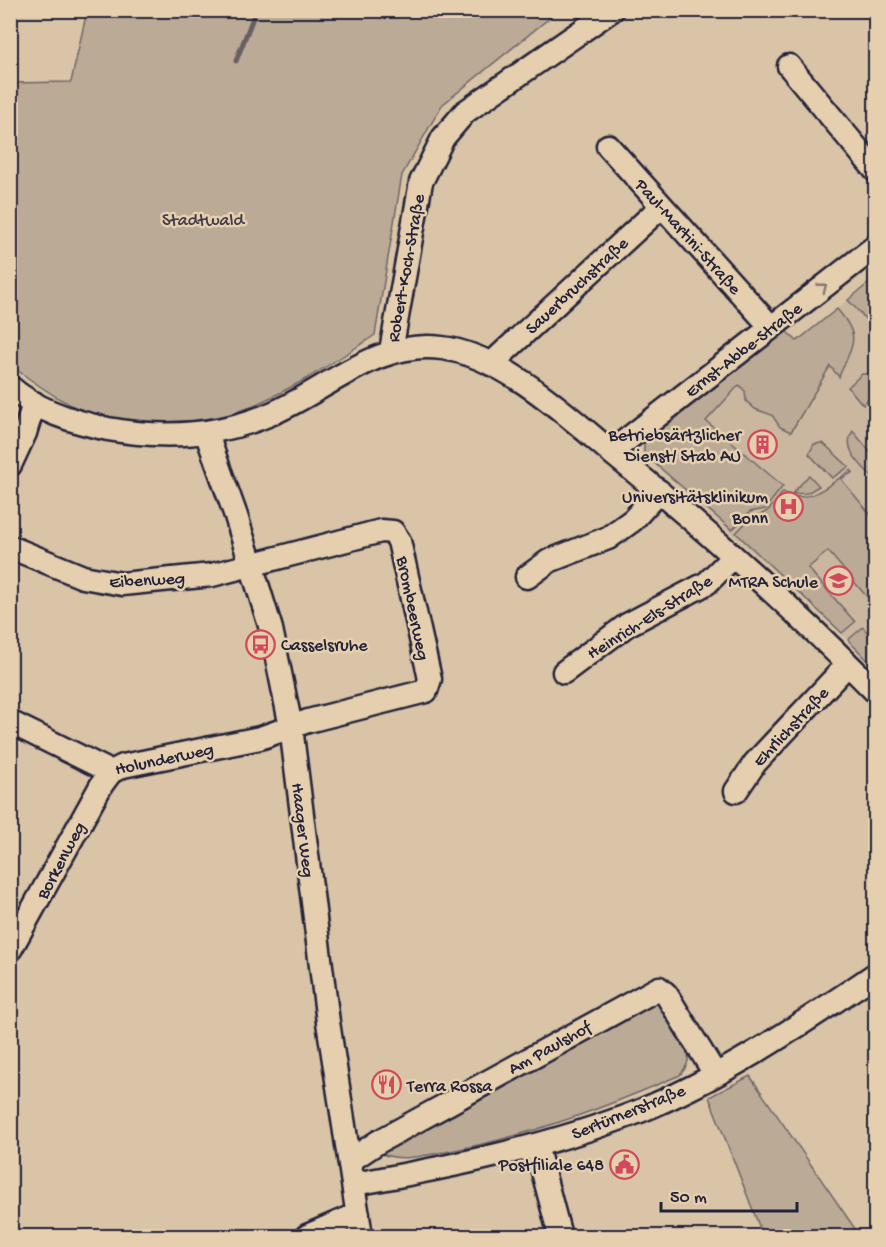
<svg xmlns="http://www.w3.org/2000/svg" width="886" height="1247" viewBox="0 0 886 1247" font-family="'Gochi Hand',sans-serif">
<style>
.built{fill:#cbb79f}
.green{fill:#bbaa95;stroke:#6e6668;stroke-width:1.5}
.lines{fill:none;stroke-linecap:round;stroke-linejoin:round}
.stream{stroke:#675f64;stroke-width:5}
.minor-casing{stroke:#22223b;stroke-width:27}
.minor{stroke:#e5cfae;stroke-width:22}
.oneway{stroke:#847874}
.labels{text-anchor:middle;stroke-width:5;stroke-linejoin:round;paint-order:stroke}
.park-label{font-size:18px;fill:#413d4d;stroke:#e5cfae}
.street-label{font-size:18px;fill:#22223b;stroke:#e5cfae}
.poi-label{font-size:18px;fill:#22223b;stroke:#e5cfae;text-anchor:end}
</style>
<rect width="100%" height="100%" fill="#d9c4a7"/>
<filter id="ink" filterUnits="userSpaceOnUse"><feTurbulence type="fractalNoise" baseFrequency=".0167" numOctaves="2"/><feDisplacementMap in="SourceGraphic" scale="12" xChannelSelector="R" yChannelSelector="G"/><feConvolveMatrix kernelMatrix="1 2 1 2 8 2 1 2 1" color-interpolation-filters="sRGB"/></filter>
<g filter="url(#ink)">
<path class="built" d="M875,278V670L830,621L647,458L642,450L644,443L786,331L797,341Z"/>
<path class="green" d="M87,11V10L558,11L442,105L402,175L375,335C330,365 283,396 231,414C199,425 131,423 98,415C67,408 37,384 11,366V83L71,82Z
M875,278V329L848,300Z
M837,309C863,339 852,344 839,377L830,366L791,432L780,427L772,415L755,409L746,401L745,391L739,385L706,421L783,486L765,509L750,512L732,530L644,454V443L786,331L797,341Z
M862,374H871L876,379L875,390L863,405L848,387Z
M853,431L875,458V480C864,467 840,450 853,431Z
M823,443L849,467L832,478L809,454L814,444Z
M851,470L853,472L841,479L875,520V590L867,597L828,551L808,568L855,622L842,633L736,533L752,516C768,516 774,503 783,492C808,507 830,484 851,470Z
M809,475L819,486L807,493L792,494Z
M863,627L875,642V668L848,640Z
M654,999C664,1006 685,1040 688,1053C690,1062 685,1069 680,1075C604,1108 527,1137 445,1152C424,1155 402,1162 382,1154L379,1149Z
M750,1076L860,1236H763L709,1097Z"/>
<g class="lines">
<path class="stream" d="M236,61L256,10"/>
<defs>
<path id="minor" d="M789,66L876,171
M608,146L771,327
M391,351L421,182L443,138L465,112L612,10
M491,364L662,206
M10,387C37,411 74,422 108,429C164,439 221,436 273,413C328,389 379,339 442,348C506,356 570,418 618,458C708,531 794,609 876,692
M206,432L236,516L271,629L291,727L328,1022L361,1236
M611,452L876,246
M10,465L25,433L34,403
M10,547L83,577L122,584L212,575L381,531L393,532L399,541L430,679L426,691L308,721L260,738L123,766L111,772L102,784L10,950
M527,577L549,561L608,538L633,520L659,491
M564,672L627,625L707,583L733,557
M10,722L111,772
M736,791L755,763L848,664
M536,1145L560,1236
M351,1160L378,1142L659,988L666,994L715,1074
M354,1184C451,1167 548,1147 640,1111C724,1077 801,1024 876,974
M307,1236L358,1214"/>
</defs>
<use href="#minor" class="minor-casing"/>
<use href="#minor" class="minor"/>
</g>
<defs><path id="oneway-chevron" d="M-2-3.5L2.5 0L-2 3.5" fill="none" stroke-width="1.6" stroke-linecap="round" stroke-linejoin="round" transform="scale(1.5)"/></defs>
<use class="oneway" href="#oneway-chevron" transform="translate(823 287) rotate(-38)"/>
</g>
<defs>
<symbol id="building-ring" viewBox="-11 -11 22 22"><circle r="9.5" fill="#e5cfae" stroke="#d1495b" stroke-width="1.5"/><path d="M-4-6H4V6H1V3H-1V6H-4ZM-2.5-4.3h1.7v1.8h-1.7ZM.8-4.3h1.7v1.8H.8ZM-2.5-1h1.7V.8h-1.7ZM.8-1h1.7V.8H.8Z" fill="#d1495b"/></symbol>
<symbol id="hospital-ring" viewBox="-11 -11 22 22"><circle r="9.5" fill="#e5cfae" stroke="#d1495b" stroke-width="1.5"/><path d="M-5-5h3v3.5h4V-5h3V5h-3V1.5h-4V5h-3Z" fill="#d1495b"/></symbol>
<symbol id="school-ring" viewBox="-11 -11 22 22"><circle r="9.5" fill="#e5cfae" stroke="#d1495b" stroke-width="1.5"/><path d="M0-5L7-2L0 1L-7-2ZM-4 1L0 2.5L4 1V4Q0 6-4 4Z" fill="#d1495b"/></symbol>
<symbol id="bus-ring" viewBox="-11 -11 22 22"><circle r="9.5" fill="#e5cfae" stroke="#d1495b" stroke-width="1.5"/><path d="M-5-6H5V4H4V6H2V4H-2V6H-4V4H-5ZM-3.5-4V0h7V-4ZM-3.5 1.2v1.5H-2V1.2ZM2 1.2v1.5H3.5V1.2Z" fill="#d1495b"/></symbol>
<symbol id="restaurant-ring" viewBox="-11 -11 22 22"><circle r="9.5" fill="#e5cfae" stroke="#d1495b" stroke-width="1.5"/><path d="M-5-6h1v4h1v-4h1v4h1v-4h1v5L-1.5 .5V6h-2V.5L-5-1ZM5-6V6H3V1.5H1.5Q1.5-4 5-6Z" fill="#d1495b"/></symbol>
<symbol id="civic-ring" viewBox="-11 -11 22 22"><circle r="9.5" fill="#e5cfae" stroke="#d1495b" stroke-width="1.5"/><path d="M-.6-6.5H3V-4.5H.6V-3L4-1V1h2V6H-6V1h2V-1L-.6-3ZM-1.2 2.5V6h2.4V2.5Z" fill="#d1495b"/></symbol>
</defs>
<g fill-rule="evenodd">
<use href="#building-ring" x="746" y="428" width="33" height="33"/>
<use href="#hospital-ring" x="772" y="490" width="33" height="33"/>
<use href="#school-ring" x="822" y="564" width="33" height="33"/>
<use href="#bus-ring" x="244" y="628" width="33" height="33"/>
<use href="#restaurant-ring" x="370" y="1068" width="33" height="33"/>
<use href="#civic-ring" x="608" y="1148" width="33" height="33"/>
</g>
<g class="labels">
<g class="park-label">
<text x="203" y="225">Stadtwald</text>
</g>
<g class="street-label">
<text transform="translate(689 236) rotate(48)" y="6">Paul-Martini-Straße</text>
<text transform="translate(405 268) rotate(-80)" y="6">Robert-Koch-Straße</text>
<text transform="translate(576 285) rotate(-43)" y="6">Sauerbruchstraße</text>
<text transform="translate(743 349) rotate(-38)" y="6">Ernst-Abbe-Straße</text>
<text transform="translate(147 579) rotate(-3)" y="6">Eibenweg</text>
<text transform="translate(414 608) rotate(78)" y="6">Brombeerweg</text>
<text transform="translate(649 616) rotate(-32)" y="6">Heinrich-Els-Straße</text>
<text transform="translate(790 726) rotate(-47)" y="6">Ehrlichstraße</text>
<text transform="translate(164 758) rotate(-12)" y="6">Holunderweg</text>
<text transform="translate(304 830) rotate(83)" y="6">Haager Weg</text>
<text transform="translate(60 860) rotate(-62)" y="6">Borkenweg</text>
<text transform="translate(549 1047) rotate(-29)" y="6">Am Paulshof</text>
<text transform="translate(628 1111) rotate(-22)" y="6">Sertürnerstraße</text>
</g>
<g class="poi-label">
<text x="741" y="440">Betriebsärtzlicher<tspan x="741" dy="21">Dienst/ Stab AU</tspan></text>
<text x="768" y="502">Universitätsklinikum<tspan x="768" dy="21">Bonn</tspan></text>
<text x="818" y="587">MTRA Schule</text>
<text x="281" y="650" text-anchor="start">Casselsruhe</text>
<text x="407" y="1091" text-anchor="start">Terra Rossa</text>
<text x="604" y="1170">Postfiliale 648</text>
</g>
</g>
<rect width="886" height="1247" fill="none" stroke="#e5cfae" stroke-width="36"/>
<rect x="18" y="18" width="850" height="1211" fill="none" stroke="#22223b" stroke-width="2" filter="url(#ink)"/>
<path d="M661 1202v9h136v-9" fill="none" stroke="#22223b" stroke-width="3"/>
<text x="670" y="1202" font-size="18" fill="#22223b" stroke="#e5cfae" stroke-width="4.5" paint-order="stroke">50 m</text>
</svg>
